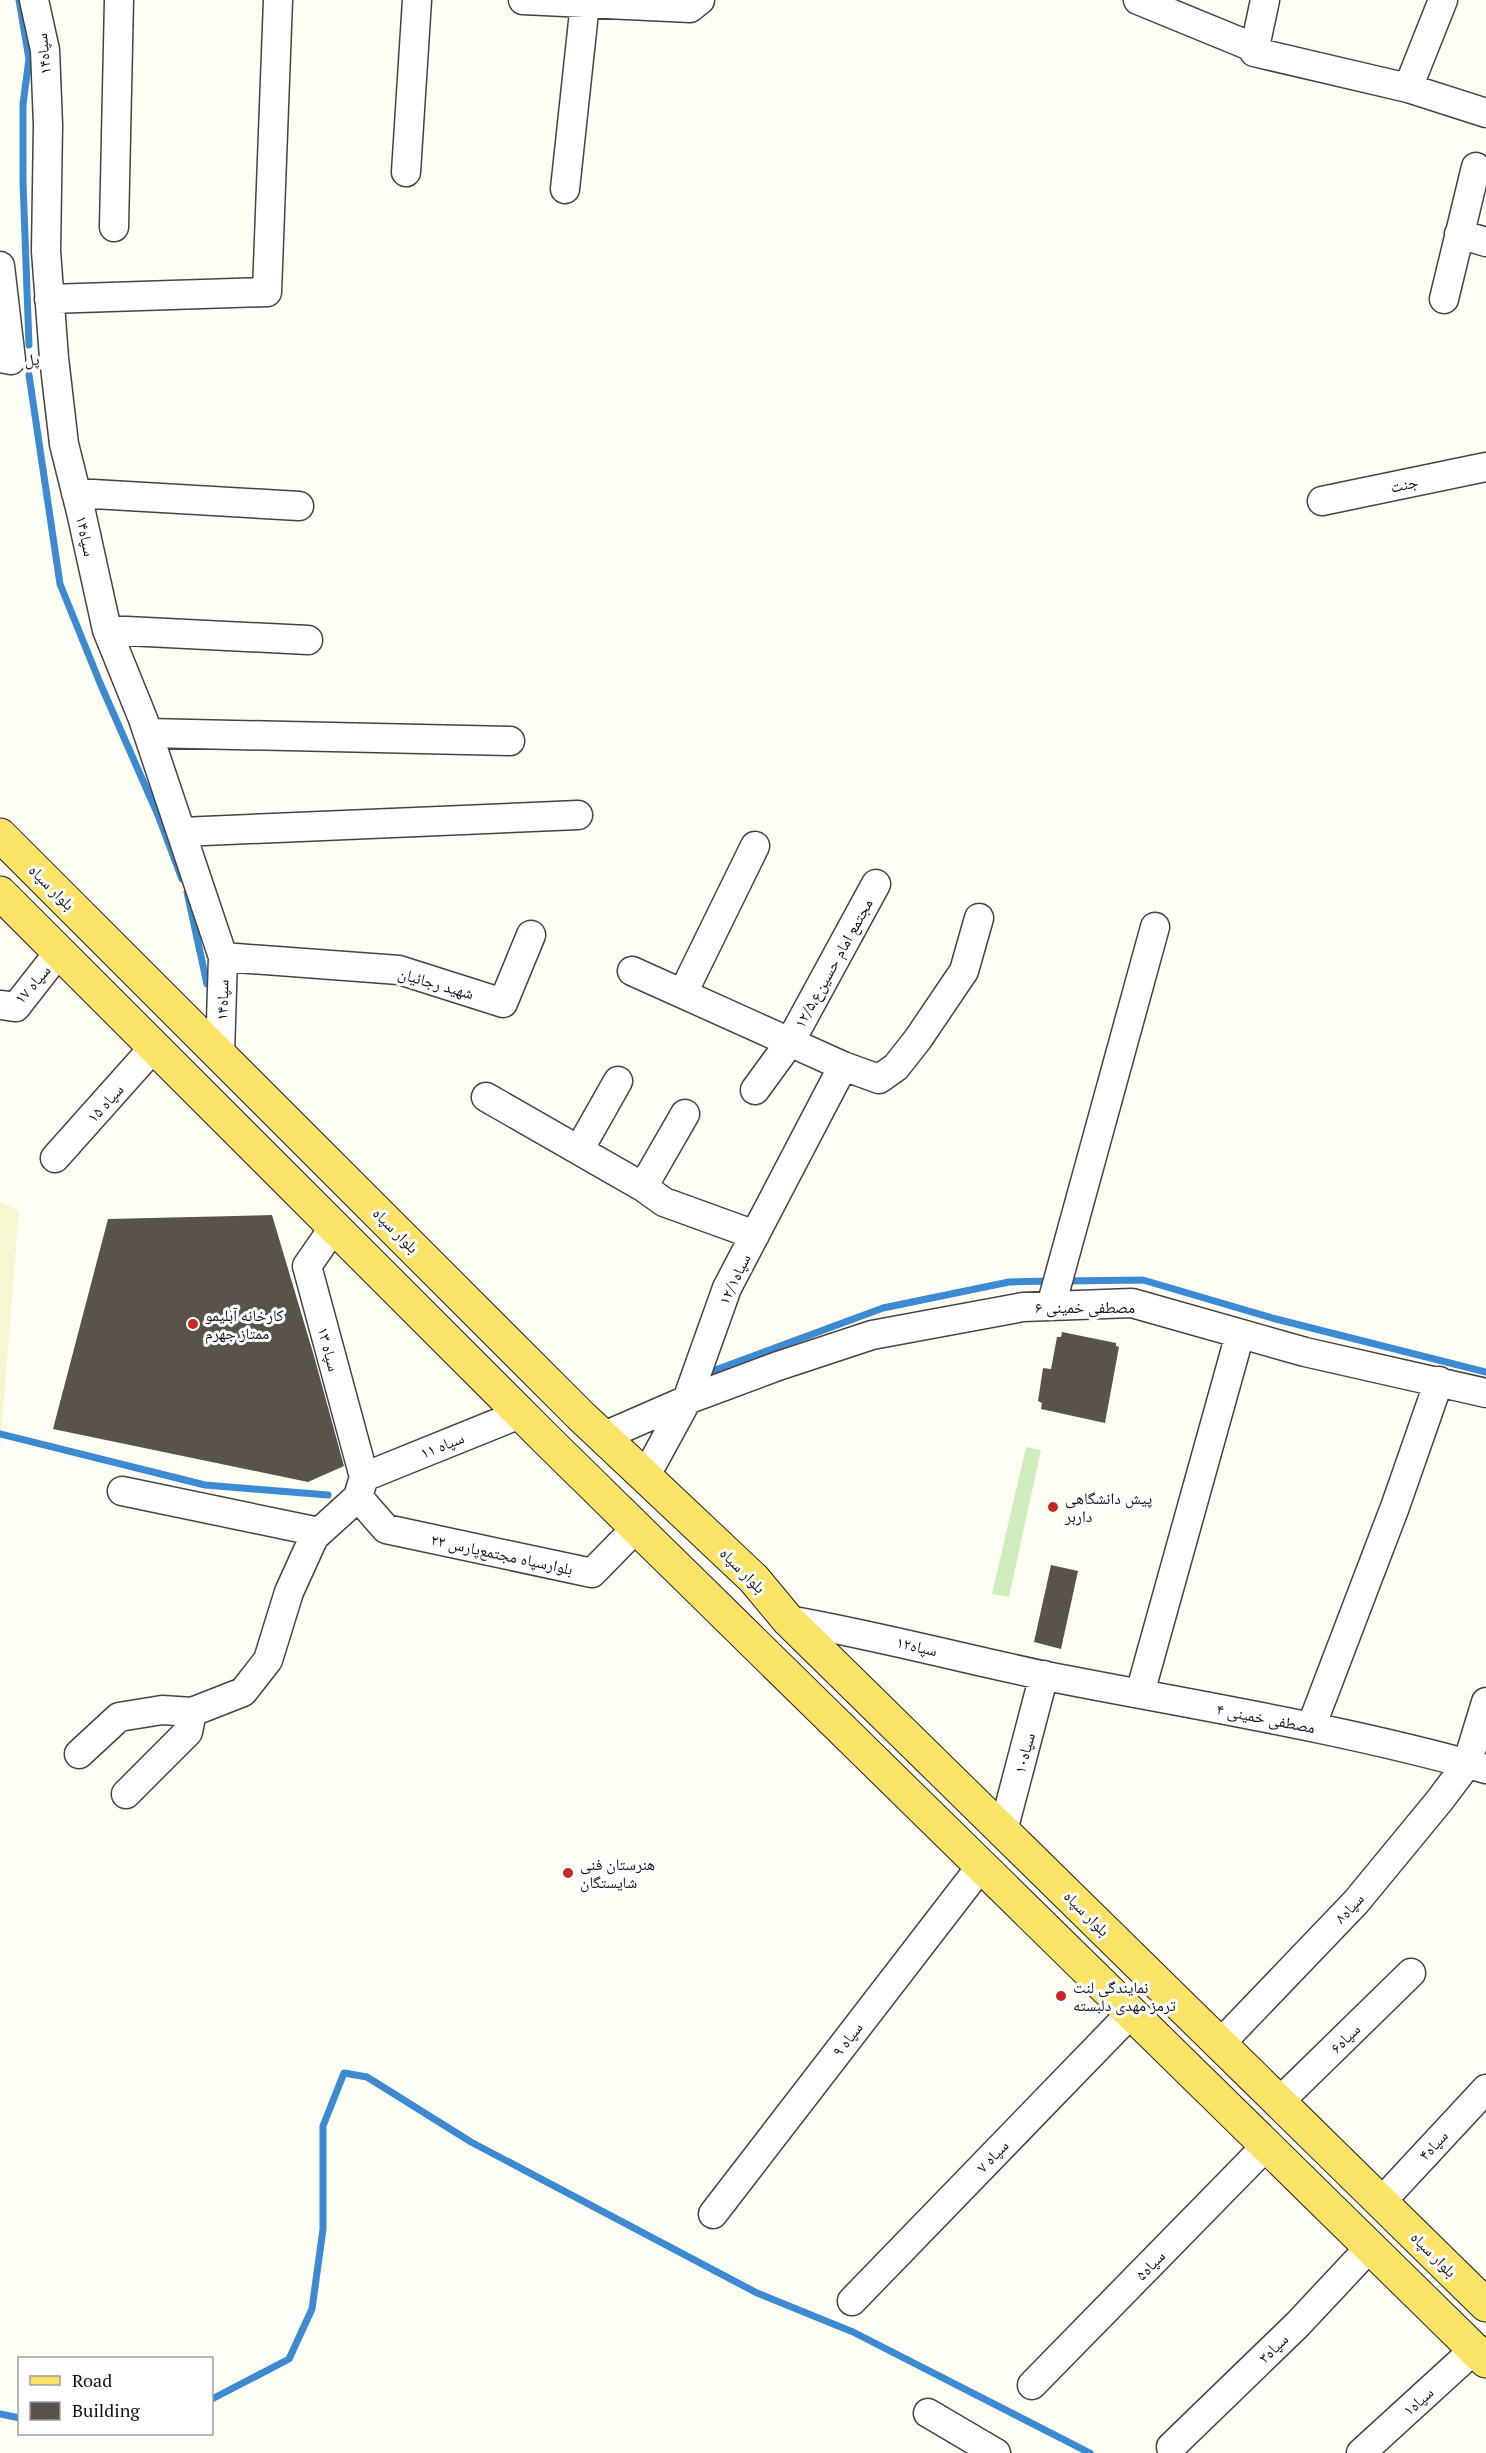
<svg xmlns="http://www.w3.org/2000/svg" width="1486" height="2453" viewBox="0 0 1486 2453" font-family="'PT Serif','Noto Naskh Arabic',serif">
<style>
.farmland{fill:#f6f6d3}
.green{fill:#d0ebbc}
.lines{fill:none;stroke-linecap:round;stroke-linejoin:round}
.stream{stroke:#3c8ad1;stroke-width:7}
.building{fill:#5a534c}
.minor-casing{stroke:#434343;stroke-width:31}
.major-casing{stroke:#212121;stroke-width:35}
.minor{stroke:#fff;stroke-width:28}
.major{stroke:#fbe368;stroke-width:33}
.poi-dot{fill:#c52924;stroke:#fff;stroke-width:2}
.labels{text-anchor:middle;stroke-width:6;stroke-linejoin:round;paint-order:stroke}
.street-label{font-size:16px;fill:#101010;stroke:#fff}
.poi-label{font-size:16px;fill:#101010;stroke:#fff;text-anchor:start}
</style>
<rect width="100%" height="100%" fill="#fffef4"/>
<path class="farmland" d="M0,1201L19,1211L0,1449Z"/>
<path class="green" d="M1026,1447L1041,1450L1009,1597L992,1594Z"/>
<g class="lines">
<path class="stream" d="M19,0L29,59L23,104V182L29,345
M29,375L60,584L100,683L158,815L182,879
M187,892L207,984
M1066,1281L1143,1280L1272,1318L1486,1372
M710,1372L883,1308L1009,1282L1052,1281
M0,1434L205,1485L328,1495
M212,2399L289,2359L312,2309L323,2229V2126L344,2073L367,2077L471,2142L757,2293L853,2332L1090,2453
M0,2414L20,2418"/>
</g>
<path class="building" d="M272,1215L314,1356L344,1466L308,1482L53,1429L108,1219Z
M1062,1332L1116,1343V1346L1119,1347L1105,1423L1041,1409L1042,1403L1038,1401L1043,1368L1051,1369L1057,1337H1061Z
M1051,1565L1078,1571L1061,1649L1034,1642Z"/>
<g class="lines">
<defs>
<path id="minor" d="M34,0L45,50L48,125L46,251L54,358L64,444L81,512L107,630L143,719L223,957L220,1054
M523,0L690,8L700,0
M1138,0L1255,48
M1265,0L1254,52L1408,88L1486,113
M1408,88L1443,0
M406,172L417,0
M565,189L585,3
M114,227L119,0
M1459,234L1486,242
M0,266L11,360L0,358
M49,299L267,292L278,0
M1444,299L1476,167
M76,493L299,506
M1322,501L1486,467
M107,630L308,640
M148,733L510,741
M181,832L578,815
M223,957L399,970L503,1003L531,935
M632,971L843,1066L727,1288L687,1400L645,1477
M683,993L755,846
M0,1005L16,1007L59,952
M843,1066L879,1079L896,1067L918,1039L964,971L979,918
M755,1090L790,1042L876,884
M486,1097L643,1187L664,1202L755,1235
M579,1150L618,1081
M55,1158L154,1047
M643,1187L685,1114
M334,1227L307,1266L364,1477
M1051,1306L1155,927
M602,1437L687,1400L778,1366L872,1335L1023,1307L1132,1303L1305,1352L1486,1393
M364,1477L520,1414
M122,1491L319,1532
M358,1497L386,1529L592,1573L636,1528
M788,1620C875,1635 960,1658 1046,1676C1193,1705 1341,1728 1486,1769
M1140,1693L1240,1334
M1311,1727L1395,1507L1439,1381
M79,1754L119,1717L162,1710L192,1712
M126,1794L188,1732L192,1712L243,1692L268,1660L289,1592L314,1537L358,1497L364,1477
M1003,1831L1044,1675
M1220,2044L1356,1902L1440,1800L1467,1764L1486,1702
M1279,2102L1411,1973
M1381,2202L1486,2089
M713,2214L982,1865
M852,2301L1132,2012
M1032,2385L1267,2145
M928,2413L996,2453
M1171,2447L1298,2324L1371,2246
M1361,2453L1476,2348"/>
<path id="major" d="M0,835L581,1416L754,1579L788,1620L1486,2305
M0,893L548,1441L1486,2361"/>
</defs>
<use href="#minor" class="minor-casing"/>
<use href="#major" class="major-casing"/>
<use href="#minor" class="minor"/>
<use href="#major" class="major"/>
</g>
<g class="poi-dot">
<circle cx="193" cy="1324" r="6"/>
<circle cx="1053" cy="1507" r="6"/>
<circle cx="568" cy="1873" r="6"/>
<circle cx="1061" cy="1996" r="6"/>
</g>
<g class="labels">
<g class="street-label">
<text transform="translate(43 54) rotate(-96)" y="6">سپاه۱۴</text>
<text transform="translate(32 359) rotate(-3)" y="6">پل</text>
<text transform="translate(1404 484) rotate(-12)" y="6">جنت</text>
<text transform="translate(86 536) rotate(78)" y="6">سپاه۱۴</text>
<text transform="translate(52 887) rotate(45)" y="6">بلوار سپاه</text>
<text transform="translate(833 963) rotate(-61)" y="6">۱۲/۵،مجتمع امام حسین‌ع</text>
<text transform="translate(436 983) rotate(16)" y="6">شهید رجائیان</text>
<text transform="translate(32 984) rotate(-49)" y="6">سپاه ۱۷</text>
<text transform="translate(222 1000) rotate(-88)" y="6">سپاه۱۴</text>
<text transform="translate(105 1103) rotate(-48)" y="6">سپاه ۱۵</text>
<text transform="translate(396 1230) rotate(45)" y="6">بلوار سپاه</text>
<text transform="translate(734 1279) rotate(-65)" y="6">سپاه۱۲/۱</text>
<text x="1085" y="1313">مصطفی خمینی ۶</text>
<text transform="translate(329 1349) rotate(75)" y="6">سپاه ۱۳</text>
<text transform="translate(442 1445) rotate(-22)" y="6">سپاه ۱۱</text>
<text transform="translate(502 1554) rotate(12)" y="6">بلوارسپاه مجتمع‌پارس ۲۲</text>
<text transform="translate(743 1570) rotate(45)" y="6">بلوار سپاه</text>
<text transform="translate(917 1646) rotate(13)" y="6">سپاه۱۲</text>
<text transform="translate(1266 1718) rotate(11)" y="6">مصطفی خمینی ۴</text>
<text transform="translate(1024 1753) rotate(-75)" y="6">سپاه۱۰</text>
<text transform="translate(1349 1908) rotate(-47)" y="6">سپاه۸</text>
<text transform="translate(1087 1913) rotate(45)" y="6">بلوار سپاه</text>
<text transform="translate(1345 2038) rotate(-44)" y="6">سپاه۶</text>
<text transform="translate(847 2039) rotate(-52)" y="6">سپاه ۹</text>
<text transform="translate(1433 2145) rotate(-47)" y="6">سپاه۴</text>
<text transform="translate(992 2156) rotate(-46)" y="6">سپاه ۷</text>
<text transform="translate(1434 2254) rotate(45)" y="6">بلوار سپاه</text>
<text transform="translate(1150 2265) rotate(-46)" y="6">سپاه۵</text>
<text transform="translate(1273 2348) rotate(-44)" y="6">سپاه۳</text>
<text transform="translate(1418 2401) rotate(-42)" y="6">سپاه۱</text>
</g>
<g class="poi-label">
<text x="205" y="1321">کارخانه آبلیمو<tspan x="205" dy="18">ممتاز جهرم</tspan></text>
<text x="1065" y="1504">پیش دانشگاهی<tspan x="1065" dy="18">داربر</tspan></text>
<text x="580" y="1870">هنرستان فنی<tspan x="580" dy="18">شایستگان</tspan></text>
<text x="1073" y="1993">نمایندگی لنت<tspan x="1073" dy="18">ترمز مهدی دلبسته</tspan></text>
</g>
</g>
<rect x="18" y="2357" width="195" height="78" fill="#ffffff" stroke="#9f9f9f" stroke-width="1.5"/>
<rect x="30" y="2376" width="30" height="9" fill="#fbe368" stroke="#9f9f9f" stroke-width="1.5"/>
<text x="72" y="2387" font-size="18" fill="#101010">Road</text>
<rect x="30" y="2402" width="30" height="18" fill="#5a534c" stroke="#9f9f9f" stroke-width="1.5"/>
<text x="72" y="2417" font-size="18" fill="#101010">Building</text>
</svg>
